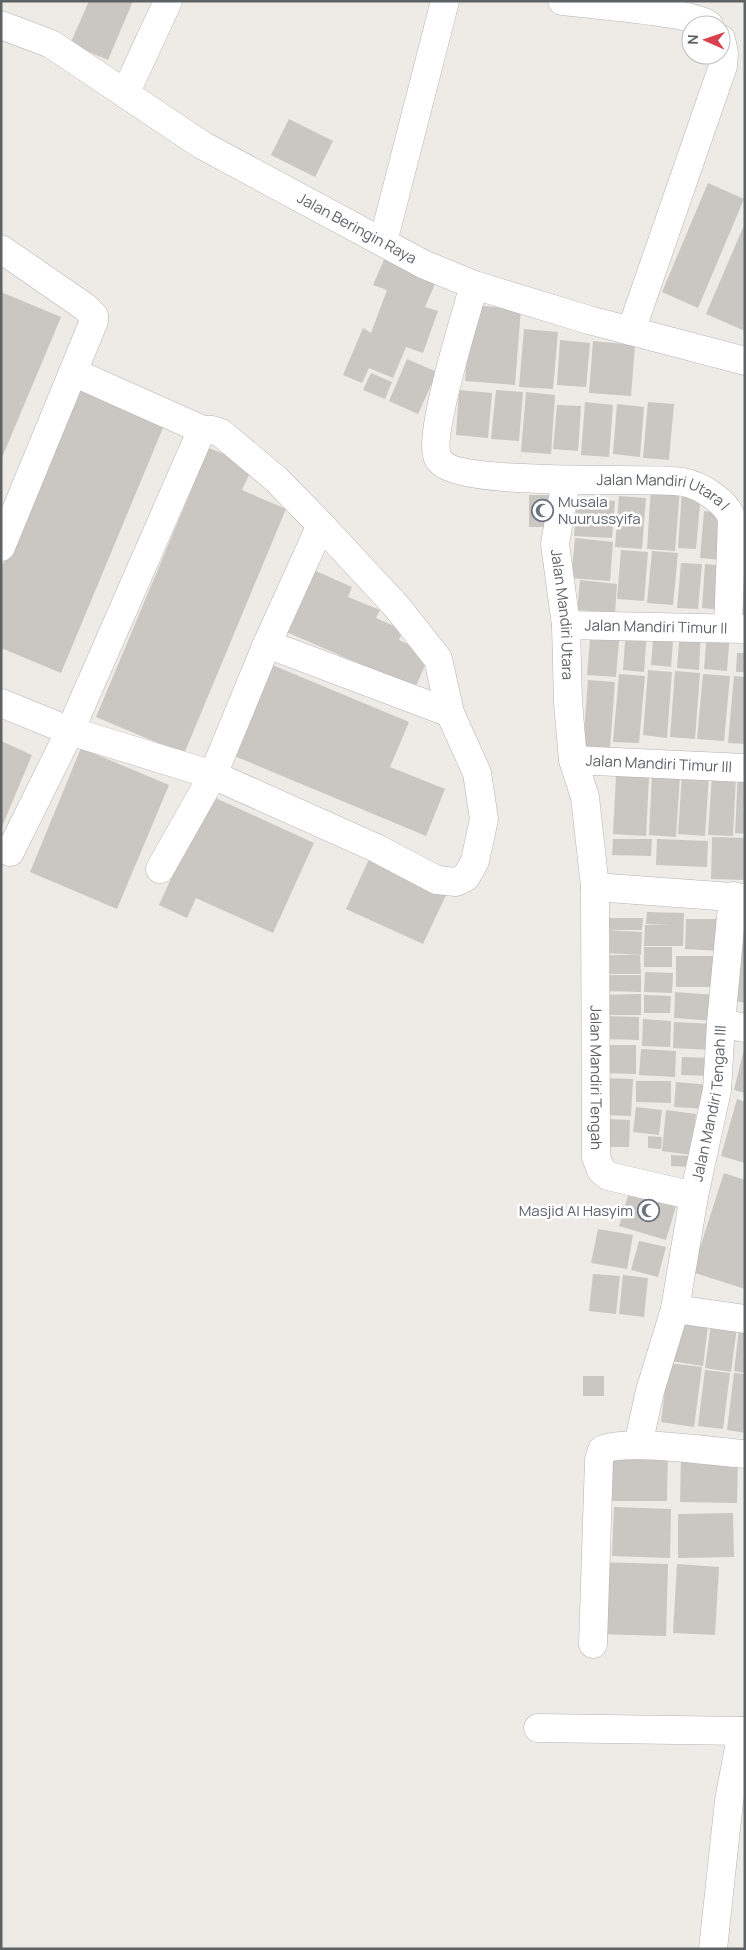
<svg xmlns="http://www.w3.org/2000/svg" width="746" height="1950" viewBox="0 0 746 1950" font-family="Manrope,sans-serif">
<style>
.building{fill:#cac6c2}
.lines{fill:none;stroke-linecap:round;stroke-linejoin:round}
.minor-casing{stroke:#b1b4b7;stroke-width:29}
.minor{stroke:#fff;stroke-width:28}
.labels{text-anchor:middle;stroke-width:5;stroke-linejoin:round;paint-order:stroke}
.street-label{font-size:15px;fill:#5d6265;stroke:#fff}
.worship-label{font-size:15px;fill:#5b616d;stroke:#fff;text-anchor:start}
</style>
<rect width="100%" height="100%" fill="#eeebe6"/>
<path class="building" d="M89,1H133L108,60L70,44Z
M289,119L333,141L315,177L271,155Z
M708,183L744,199L698,308L662,292Z
M745,223V331L706,314Z
M387,253L420,267L416,277L435,284L425,307L438,311L423,353L406,347L393,378L369,368L362,383L343,375L363,328L371,333L387,290L373,285Z
M1,292L61,317L1,460Z
M471,305L521,309L515,385L465,381Z
M524,329L558,332L553,389L519,387Z
M560,340L590,343L586,387L557,385Z
M593,341L635,345L631,396L589,393Z
M407,359L437,372L418,414L389,401Z
M371,373L392,382L385,399L363,390Z
M78,386L165,423L61,673L1,648V569Z
M459,390L492,393L488,438L456,435Z
M496,390L523,392L519,441L491,439Z
M526,392L555,395L551,454L521,452Z
M585,402L613,405L609,457L581,455Z
M648,402L674,404L669,460L643,458Z
M617,404L644,407L640,457L613,454Z
M557,405L581,406L578,451L553,449Z
M209,448L253,466L242,490L286,509L184,754L96,717Z
M651,487L680,489L675,551L647,549Z
M682,491L701,493L696,549L678,548Z
M529,495H555V527H529Z
M619,496L646,498L642,549L615,547Z
M577,497L615,501L612,538L574,536Z
M704,511L724,513L720,560L700,558Z
M575,538L613,542L610,581L571,578Z
M621,550L648,552L644,601L617,599Z
M652,551L678,553L673,605L647,603Z
M681,563L702,564L698,609L677,608Z
M705,564L726,566L723,610L702,608Z
M309,568L352,587L348,597L380,610L376,618L403,630L399,640L430,654L415,688L282,630Z
M580,580L617,584L615,613L577,610Z
M743,592H745V618H742Z
M591,627L620,629L616,677L587,675Z
M626,627L647,629L644,672L623,670Z
M654,627L674,629L671,667L651,665Z
M680,630L701,632L699,670L677,668Z
M707,631L730,633L727,671L704,669Z
M737,653H745V672H736Z
M270,664L409,722L390,767L445,789L426,836L232,755Z
M648,670L672,672L667,738L643,735Z
M675,671L700,673L695,739L670,737Z
M619,674L645,676L639,743L613,742Z
M703,674L730,676L724,741L697,739Z
M734,676L745,677V744L728,743Z
M588,680L615,682L610,748L583,746Z
M1,741L32,755L1,829Z
M81,748L169,785L117,909L30,872Z
M738,772H745V834L735,833Z
M652,774L680,776L676,837L649,835Z
M682,774L709,776L705,836L678,834Z
M712,774L736,776L733,836L708,835Z
M616,776L649,777L646,836L613,834Z
M209,795L314,843L273,933L196,898L187,918L159,905Z
M712,837L745,838V880L711,879Z
M613,839H652L651,856L612,855Z
M657,839L708,841L707,867L656,865Z
M370,857L447,893L423,944L346,909Z
M647,912L684,913L683,946H644L645,925H671L646,924Z
M604,918H643L642,930H604Z
M686,919H722V951L685,949Z
M605,930L642,932L641,955L604,953Z
M738,936L745,937V1003L724,998Z
M644,947H672V967H644Z
M603,955H640L641,974H604Z
M676,956H719V987H676Z
M645,972L673,973L672,993L644,992Z
M602,975H641V992L602,991Z
M675,992L716,995L714,1021L674,1018Z
M641,994V1015H602V995Z
M644,995L671,996L670,1013H644Z
M605,1016L639,1017V1040L604,1039Z
M643,1019L671,1021L670,1047L642,1046Z
M674,1022L713,1024L712,1050L673,1048Z
M603,1045H636V1074L602,1073Z
M641,1049L676,1051L675,1077L639,1075Z
M744,1049H745V1093L734,1090Z
M682,1057L713,1058L712,1076L681,1075Z
M602,1078L633,1079L631,1116L601,1115Z
M636,1081H671V1103L636,1102Z
M676,1082L710,1085L708,1109L674,1107Z
M737,1099L745,1102V1163L721,1156Z
M636,1107L662,1110L659,1135L633,1132Z
M666,1110L696,1114L692,1155L662,1151Z
M605,1119L630,1120L629,1147H604Z
M648,1136L662,1137L661,1149L648,1148Z
M671,1155L690,1156V1167L671,1166Z
M724,1173L745,1180V1289L692,1272Z
M632,1182L679,1196L666,1240L619,1226Z
M598,1229L633,1235L627,1269L591,1263Z
M639,1241L666,1247L658,1277L631,1270Z
M593,1274L620,1276L616,1314L589,1311Z
M623,1275L648,1278L644,1317L619,1314Z
M677,1314L709,1318L703,1366L670,1361Z
M711,1324L737,1327L731,1372L705,1368Z
M739,1330L745,1331V1373L734,1371Z
M668,1363L702,1367L694,1427L661,1422Z
M705,1370L730,1373L723,1429L698,1426Z
M734,1373L745,1374V1433L727,1430Z
M583,1376H604V1396H583Z
M612,1449L668,1450L667,1501H611Z
M681,1458L738,1459L737,1503L680,1502Z
M614,1507L671,1509L670,1558L612,1556Z
M733,1513L734,1557L678,1558V1514Z
M596,1562L668,1564L666,1636L594,1634Z
M677,1564L719,1567L715,1635L673,1633Z"/>
<g class="lines">
<defs>
<g id="minor">
<path d="M562,1C590,5 691,11 709,25"/>
<path id="s1" d="M1,25L51,44L202,145L423,264L474,285L589,320L745,361"/>
<path d="M125,94L168,1"/>
<path d="M383,242L445,1"/>
<path d="M1,249L85,307L94,316V321L1,547"/>
<path id="s2" d="M474,285C466,315 427,436 438,458C452,489 646,476 683,482C700,485 729,503 732,520L728,628"/>
<path d="M631,331L723,66L724,53L721,39"/>
<path id="s3" d="M566,480L555,544L566,625L568,702L573,760L585,797L595,887L596,1157L601,1170L608,1176L694,1196"/>
<path id="s4" d="M566,625L745,629"/>
<path d="M267,644L450,713"/>
<path d="M1,703L70,731L213,775L376,848L437,880L456,882L466,877L475,861L484,819L477,773L450,713L438,659L397,607L321,525L276,479L221,433L212,430H203L73,372"/>
<path id="s5" d="M573,760L745,768"/>
<path d="M10,852L70,731L200,434L203,430"/>
<path d="M160,869L213,775L267,644L321,525"/>
<path d="M595,887L745,898"/>
<path d="M721,1023L745,1028"/>
<path d="M675,1309L745,1319"/>
<path id="s6" d="M638,1445L650,1391L675,1309L694,1196L717,1090L721,1023L733,896"/>
<path d="M593,1644L599,1460L602,1450C625,1438 714,1452 745,1454"/>
<path d="M538,1728L745,1731"/>
<path d="M713,1949L729,1801L742,1731"/>
</g>
</defs>
<use href="#minor" class="minor-casing"/>
<use href="#minor" class="minor"/>
</g>
<defs>
<symbol id="mosque-ring" viewBox="-11 -11 22 22"><circle r="9.5" fill="#fff" stroke="#6b7280" stroke-width="1.5"/><path d="M3.5-4.9A6 6 0 1 0 3.5 4.9A5 5 0 1 1 3.5-4.9Z" fill="#6b7280"/></symbol>
</defs>
<g fill-rule="evenodd">
<use href="#mosque-ring" x="530" y="498" width="25" height="25"/>
<use href="#mosque-ring" x="636" y="1198" width="25" height="25"/>
</g>
<g class="labels">
<g class="street-label">
<text dy="5" stroke="none"><textPath href="#s1" startOffset="411">Jalan Beringin Raya</textPath></text>
<text dy="5" stroke="none"><textPath href="#s2" startOffset="410">Jalan Mandiri Utara I</textPath></text>
<text dy="5" stroke="none"><textPath href="#s3" startOffset="136">Jalan Mandiri Utara</textPath></text>
<text dy="5" stroke="none"><textPath href="#s4" startOffset="90">Jalan Mandiri Timur II</textPath></text>
<text dy="5" stroke="none"><textPath href="#s5" startOffset="86">Jalan Mandiri Timur III</textPath></text>
<text dy="5" stroke="none"><textPath href="#s3" startOffset="602">Jalan Mandiri Tengah</textPath></text>
<text dy="5" stroke="none"><textPath href="#s6" startOffset="350">Jalan Mandiri Tengah III</textPath></text>
</g>
<g class="worship-label">
<text x="558" y="507">Musala<tspan x="558" dy="17">Nuurussyifa</tspan></text>
<text x="633" y="1216" text-anchor="end">Masjid Al Hasyim</text>
</g>
</g>
<rect width="746" height="1950" fill="none" stroke="#5d6265" stroke-width="5"/>
<g transform="translate(706 40) rotate(272)"><circle r="24" fill="#ffffff" stroke="#bec0c1"/>
<path d="M0-4L9 19L0 12L-9 19Z" fill="#d9414d"/>
<text y="-8" font-size="14" font-weight="bold" text-anchor="middle" fill="#5d6265">N</text>
</g>
</svg>
